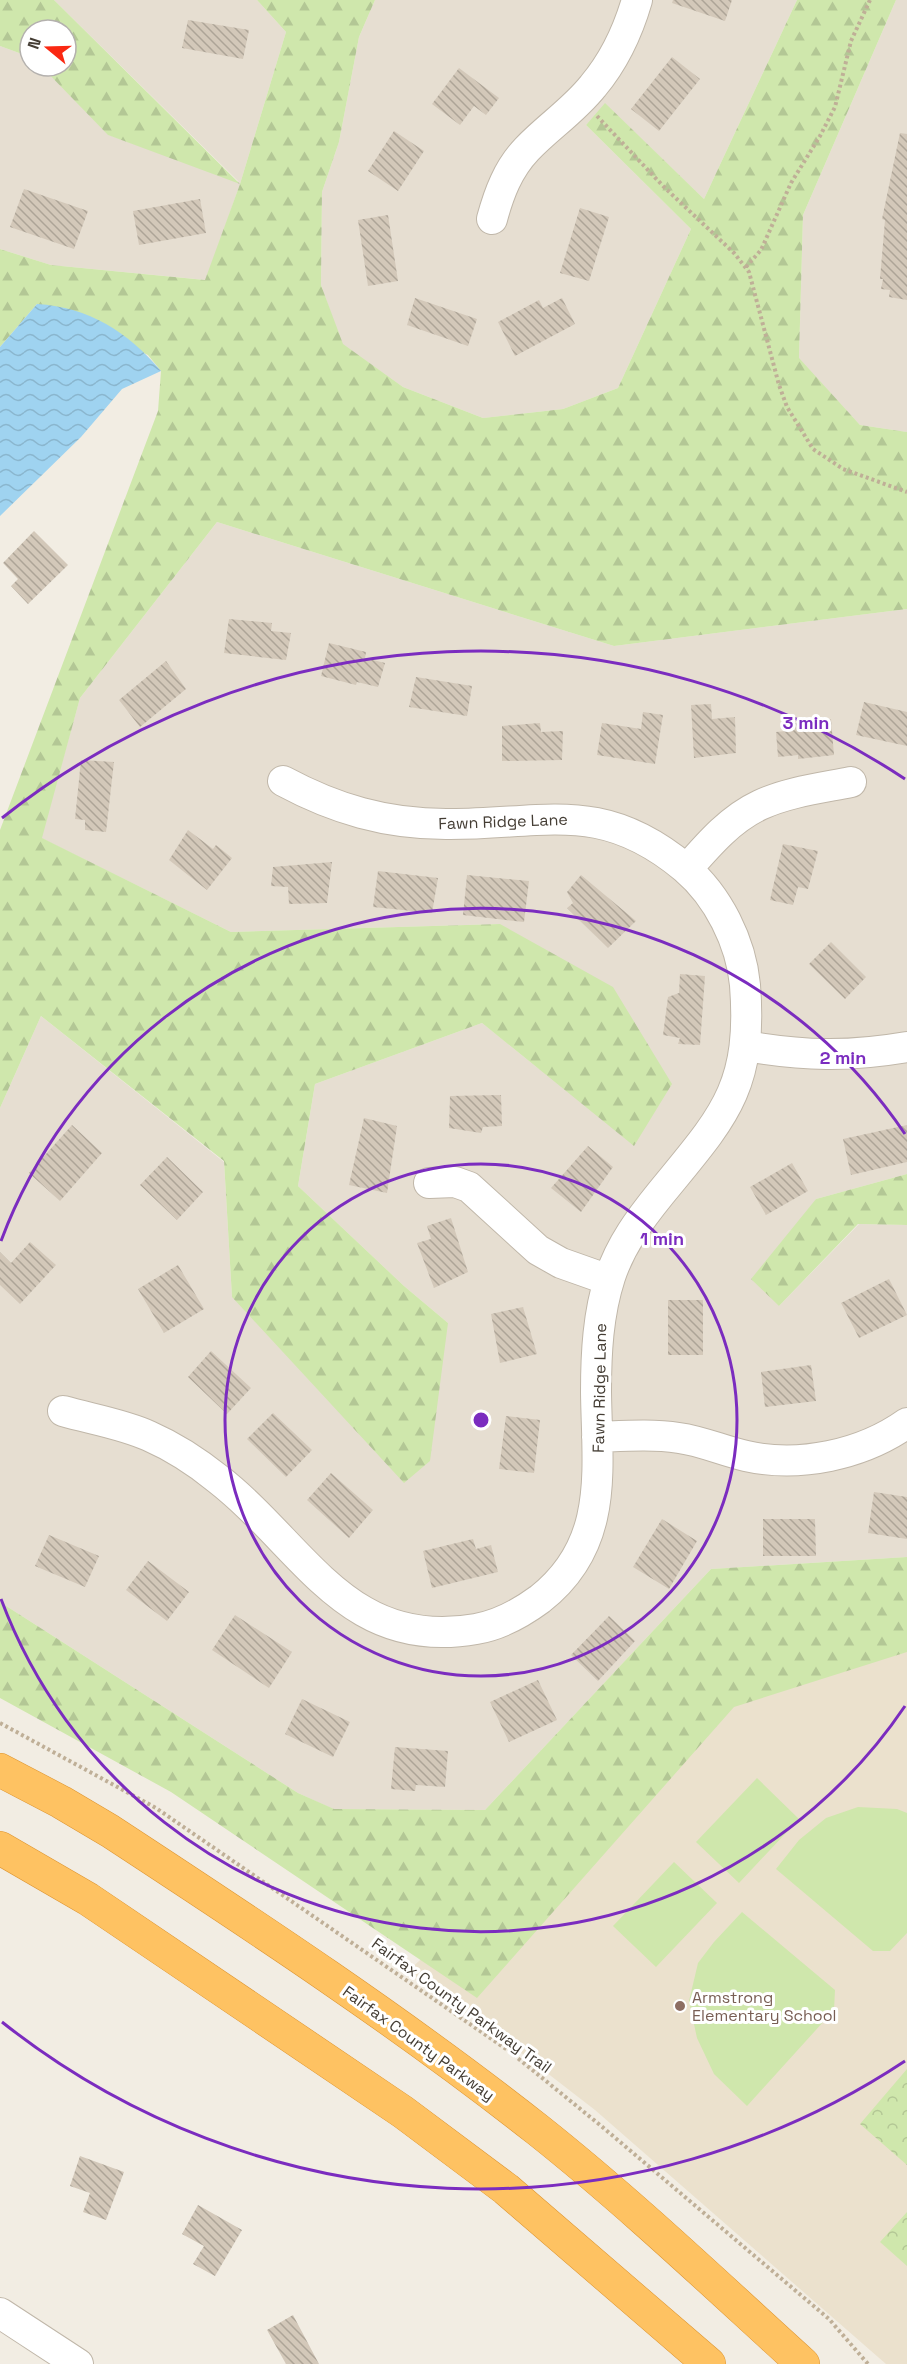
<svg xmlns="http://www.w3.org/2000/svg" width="907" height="2364" viewBox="0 0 907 2364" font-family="'Space Grotesk',sans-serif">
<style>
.residential{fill:#e6ded1}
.education{fill:#ebe1cd}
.forest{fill:url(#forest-firs)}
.park{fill:url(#park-crowns)}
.garden{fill:#cfe7ac}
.water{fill:url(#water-waves)}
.building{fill:url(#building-back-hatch)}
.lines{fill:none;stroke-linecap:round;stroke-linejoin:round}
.minor-casing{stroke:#c0b7a9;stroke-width:32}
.highway-casing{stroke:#dd9532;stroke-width:34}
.path{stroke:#bfaf97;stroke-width:4;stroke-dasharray:3 3;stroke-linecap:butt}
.minor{stroke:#fff;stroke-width:30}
.highway{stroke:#fec262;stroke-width:33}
.ring{fill:none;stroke:#7b2cbf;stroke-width:3}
.education-dot{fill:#8d6e63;stroke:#fff;stroke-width:2}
.labels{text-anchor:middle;stroke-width:6;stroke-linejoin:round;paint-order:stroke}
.street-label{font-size:16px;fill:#443d34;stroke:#fff}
.education-label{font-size:16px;fill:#785e54;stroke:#fff;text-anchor:start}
.centre{fill:#7b2cbf;stroke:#fff;stroke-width:3}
.ring-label{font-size:18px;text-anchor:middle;font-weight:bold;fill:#7b2cbf;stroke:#fff;stroke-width:6;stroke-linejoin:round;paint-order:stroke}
</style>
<defs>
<pattern id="forest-firs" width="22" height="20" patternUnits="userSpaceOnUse" patternTransform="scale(1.5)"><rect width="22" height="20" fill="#cfe7ac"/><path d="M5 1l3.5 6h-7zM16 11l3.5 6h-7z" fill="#b3c795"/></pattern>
<pattern id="park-crowns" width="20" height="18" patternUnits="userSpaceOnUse" patternTransform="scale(1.5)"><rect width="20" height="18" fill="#cfe7ac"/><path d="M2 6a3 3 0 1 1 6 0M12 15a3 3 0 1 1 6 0" fill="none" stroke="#b3c795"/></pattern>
<pattern id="water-waves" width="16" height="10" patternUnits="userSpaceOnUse" patternTransform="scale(1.5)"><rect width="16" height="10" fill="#9fd3f0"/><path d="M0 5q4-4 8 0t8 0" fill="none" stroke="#8ab6ce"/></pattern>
<pattern id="building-back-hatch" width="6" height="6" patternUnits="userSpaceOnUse" patternTransform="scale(1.5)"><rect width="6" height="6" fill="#d3c8b9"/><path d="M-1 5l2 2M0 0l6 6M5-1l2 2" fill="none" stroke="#ada497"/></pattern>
</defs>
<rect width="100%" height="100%" fill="#f2ede3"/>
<path class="residential" d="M54,0H257L286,32L240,184L206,280L51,265L0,249V46L30,57V66H41L109,135L239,182Z
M375,0H797L704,199L605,104L586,125L691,229L618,388L563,409L483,418L403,387L342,344L321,285L322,192L339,142L359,37Z
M896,0H907V432L860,425L799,359L803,215Z
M217,522L614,646L907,609V1174L816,1199L779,1306L859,1224L907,1225V1557L711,1569L485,1810L333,1809L298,1793L0,1602V1108L41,1016L224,1162L232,1297L448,1323L404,1286L298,1186L315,1084L482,1023L539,1069L500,924L231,932L41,838L80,698Z"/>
<path class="education" d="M907,1636V2364H886L595,2110L502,2038L406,1973L719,1684Z"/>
<path class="forest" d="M0,0H54L240,184L286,32L257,0H375L359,37L339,142L322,192L321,285L343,344L403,387L483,418L563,409L618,388L691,229L586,125L605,103L704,199L797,0H896L803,215L799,358L860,425L907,432V609L614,646L217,522L80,698L42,838L231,932L500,924L613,987L672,1084L634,1146L482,1023L315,1084L298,1186L404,1286L448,1323L430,1461L404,1483L232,1297L224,1161L41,1016L0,1108V830L158,411L161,371L148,355L37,304L0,347V249L51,265L205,280L240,184L108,135L41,66H66V30H30V57L0,46Z
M907,1174V1225L858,1224L779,1306L751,1279L816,1199Z
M907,1557V1652L734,1707L477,1998L171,1792L0,1698V1602L298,1793L334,1809L485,1810L711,1569Z"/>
<path class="park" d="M907,2069V2165L860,2124Z
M907,2212V2266L880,2242Z"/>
<path class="garden" d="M757,1778L799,1819L739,1883L696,1842Z
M858,1807L897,1809L907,1813V1933L890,1951H873L776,1869L799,1840L826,1818Z
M674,1862L717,1903L656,1967L613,1926Z
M742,1912L835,1990L834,2010L747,2106L714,2074L697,2038L689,2001L698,1963L714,1942Z"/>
<path class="water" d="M37,304C89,307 128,332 161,371L122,389L81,437L0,516V347Z"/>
<path class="building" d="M673,0H732L725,21L672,3Z
M188,20L249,30L243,59L182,48Z
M672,57L700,79L659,131L631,109Z
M459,68L499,98L486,115L474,106L460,125L432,104Z
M394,131L424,151L398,191L368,171Z
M900,133L907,134V300L889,297L890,290L881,289L883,279H880L885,220L882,219Z
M24,189L88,211L74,249L10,227Z
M200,199L206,233L139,245L133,211Z
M580,208L609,217L589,281L560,273Z
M388,215L398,281L368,286L358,220Z
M415,298L477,319L468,346L407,325Z
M562,298L575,324L515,356L498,322L539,300L543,308Z
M34,531L68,565L28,604L11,586L18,579L3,563Z
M229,619L272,623L271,631L291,633L286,660L224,653Z
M329,643L366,652L365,658L385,663L378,687L357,682L356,685L321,676Z
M166,661L186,689L140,727L119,700Z
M416,677L472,686L467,716L409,707Z
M864,702L907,712V746L856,735Z
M711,704L712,719L735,717L736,753L694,758L691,705Z
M643,712L663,715L655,764L597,755L602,723L641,729Z
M831,719L834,755L798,759V755L778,757L776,732L795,730V723Z
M540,723L541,732L563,731L562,760L502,761V726Z
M81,760L114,762L106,832L85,830V820L75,819Z
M188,830L213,849L216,845L232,858L207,890L169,860Z
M783,844L818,851L808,889L798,887L793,905L770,900Z
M332,862L327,903L289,904L288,887L271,886L273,867Z
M378,871L438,878L432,913L373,907Z
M467,875L529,881L524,922L463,915Z
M581,875L636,921L608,948L567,908L573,903L567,892Z
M831,942L866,977L845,999L809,964Z
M680,974L705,976L700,1045L678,1044L680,1038L663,1035L668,997L679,993Z
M501,1095L502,1126L483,1127L481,1133L449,1128L450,1096Z
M364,1118L397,1126L387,1193L349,1185Z
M72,1125L102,1153L60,1201L29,1173Z
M907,1125V1162L851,1175L843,1139Z
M588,1146L613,1167L581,1212L551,1188Z
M167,1157L203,1192L177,1220L140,1185Z
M792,1163L808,1191L766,1215L750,1187Z
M451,1218L468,1272L434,1288L417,1243L431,1239L427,1226Z
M30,1242L56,1265L20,1304L0,1285V1252L11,1263Z
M178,1265L204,1309L164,1333L138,1289Z
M889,1279L907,1315L859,1338L841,1303Z
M668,1300H703V1355H668Z
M523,1307L537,1354L500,1363L491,1314Z
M211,1351L251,1388L227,1414L188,1377Z
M811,1365L816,1401L765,1407L761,1372Z
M273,1413L312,1450L286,1477L247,1439Z
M506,1416L540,1420L534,1473L499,1469Z
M331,1473L373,1510L349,1538L307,1500Z
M874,1492L907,1497V1539L868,1533Z
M662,1519L697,1541L669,1589L633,1567Z
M763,1519H815L816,1556H763Z
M49,1535L99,1556L85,1587L35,1566Z
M473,1539L476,1549L491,1545L498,1572L432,1588L423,1551Z
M148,1561L189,1592L167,1621L126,1590Z
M235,1615L292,1652L269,1688L212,1650Z
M609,1616L635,1641L598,1681L571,1655Z
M538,1680L557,1720L509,1742L490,1702Z
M302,1699L350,1722L333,1757L285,1734Z
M395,1747L448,1751L445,1787L416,1785L415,1791L391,1789Z
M80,2156L124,2172L106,2220L83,2212L90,2193L70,2186Z
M198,2205L242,2230L215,2276L193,2264L204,2246L182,2234Z
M293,2315L319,2364H286L267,2330Z"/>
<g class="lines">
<defs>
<path id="minor" d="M492,219C499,193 508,169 527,149C548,127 574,110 593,86C614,61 628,31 637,0
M687,869C708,845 730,819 760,805C788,792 821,788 851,782
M746,1046C804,1056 849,1057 907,1047
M429,1183L455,1182L469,1187L538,1250L561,1263L609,1280
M63,1411C91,1419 123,1424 149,1436C174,1447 197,1462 218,1479C304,1546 347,1652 476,1629C500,1625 521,1613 540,1599C610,1544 597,1470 596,1392C596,1353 598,1314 610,1277C621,1244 640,1219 661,1193C723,1117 753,1089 745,985C741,942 718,896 685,868C600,797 543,825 446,824C386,824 335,809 283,781
M597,1437C625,1436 652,1434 679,1438C702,1441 723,1451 746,1456C799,1468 862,1455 907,1423
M0,2313L78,2364"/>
<path id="highway" d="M0,1770L61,1802L110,1831C255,1926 401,2022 538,2130C630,2203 716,2285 803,2364
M0,1848L88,1899L403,2112L506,2189L709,2364"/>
</defs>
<use href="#minor" class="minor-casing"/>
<use href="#highway" class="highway-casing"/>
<path class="path" d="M597,116L664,187L734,253L749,272L779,385L787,407L813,449L843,469L907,492
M746,267L761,250L791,183L820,136L835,107L851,41L870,0
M0,1723L156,1808L509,2051L600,2125L829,2319L868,2364"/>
<use href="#minor" class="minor"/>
<use href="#highway" class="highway"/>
</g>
<g class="ring">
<circle cx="481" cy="1420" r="256"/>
<path d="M905 1706A512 512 0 0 1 1 1599M1 1241A512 512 0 0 1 905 1134"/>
<path d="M905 2061A769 769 0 0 1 2 2022M2 818A769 769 0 0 1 905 779"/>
</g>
<circle class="education-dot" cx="680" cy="2006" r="6"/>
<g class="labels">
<g class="street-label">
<text transform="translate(503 821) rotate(-2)" y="6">Fawn Ridge Lane</text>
<text transform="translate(599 1388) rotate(-89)" y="6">Fawn Ridge Lane</text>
<text transform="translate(462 2005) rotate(36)" y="6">Fairfax County Parkway Trail</text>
<text transform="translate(419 2043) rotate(36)" y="6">Fairfax County Parkway</text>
</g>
<g class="education-label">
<text x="692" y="2003">Armstrong<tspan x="692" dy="18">Elementary School</tspan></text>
</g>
</g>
<circle cx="481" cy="1420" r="9" class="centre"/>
<g class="ring-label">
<text x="806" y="729">3 min</text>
<text x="843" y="1064">2 min</text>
<text x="662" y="1245">1 min</text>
</g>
<g transform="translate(48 48) rotate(289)"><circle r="28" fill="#ffffff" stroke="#b4b1ae" stroke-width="1.5"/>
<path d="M0-4.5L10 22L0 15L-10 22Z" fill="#fa2812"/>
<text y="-9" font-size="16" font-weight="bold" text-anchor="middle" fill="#443d34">N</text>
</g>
</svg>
